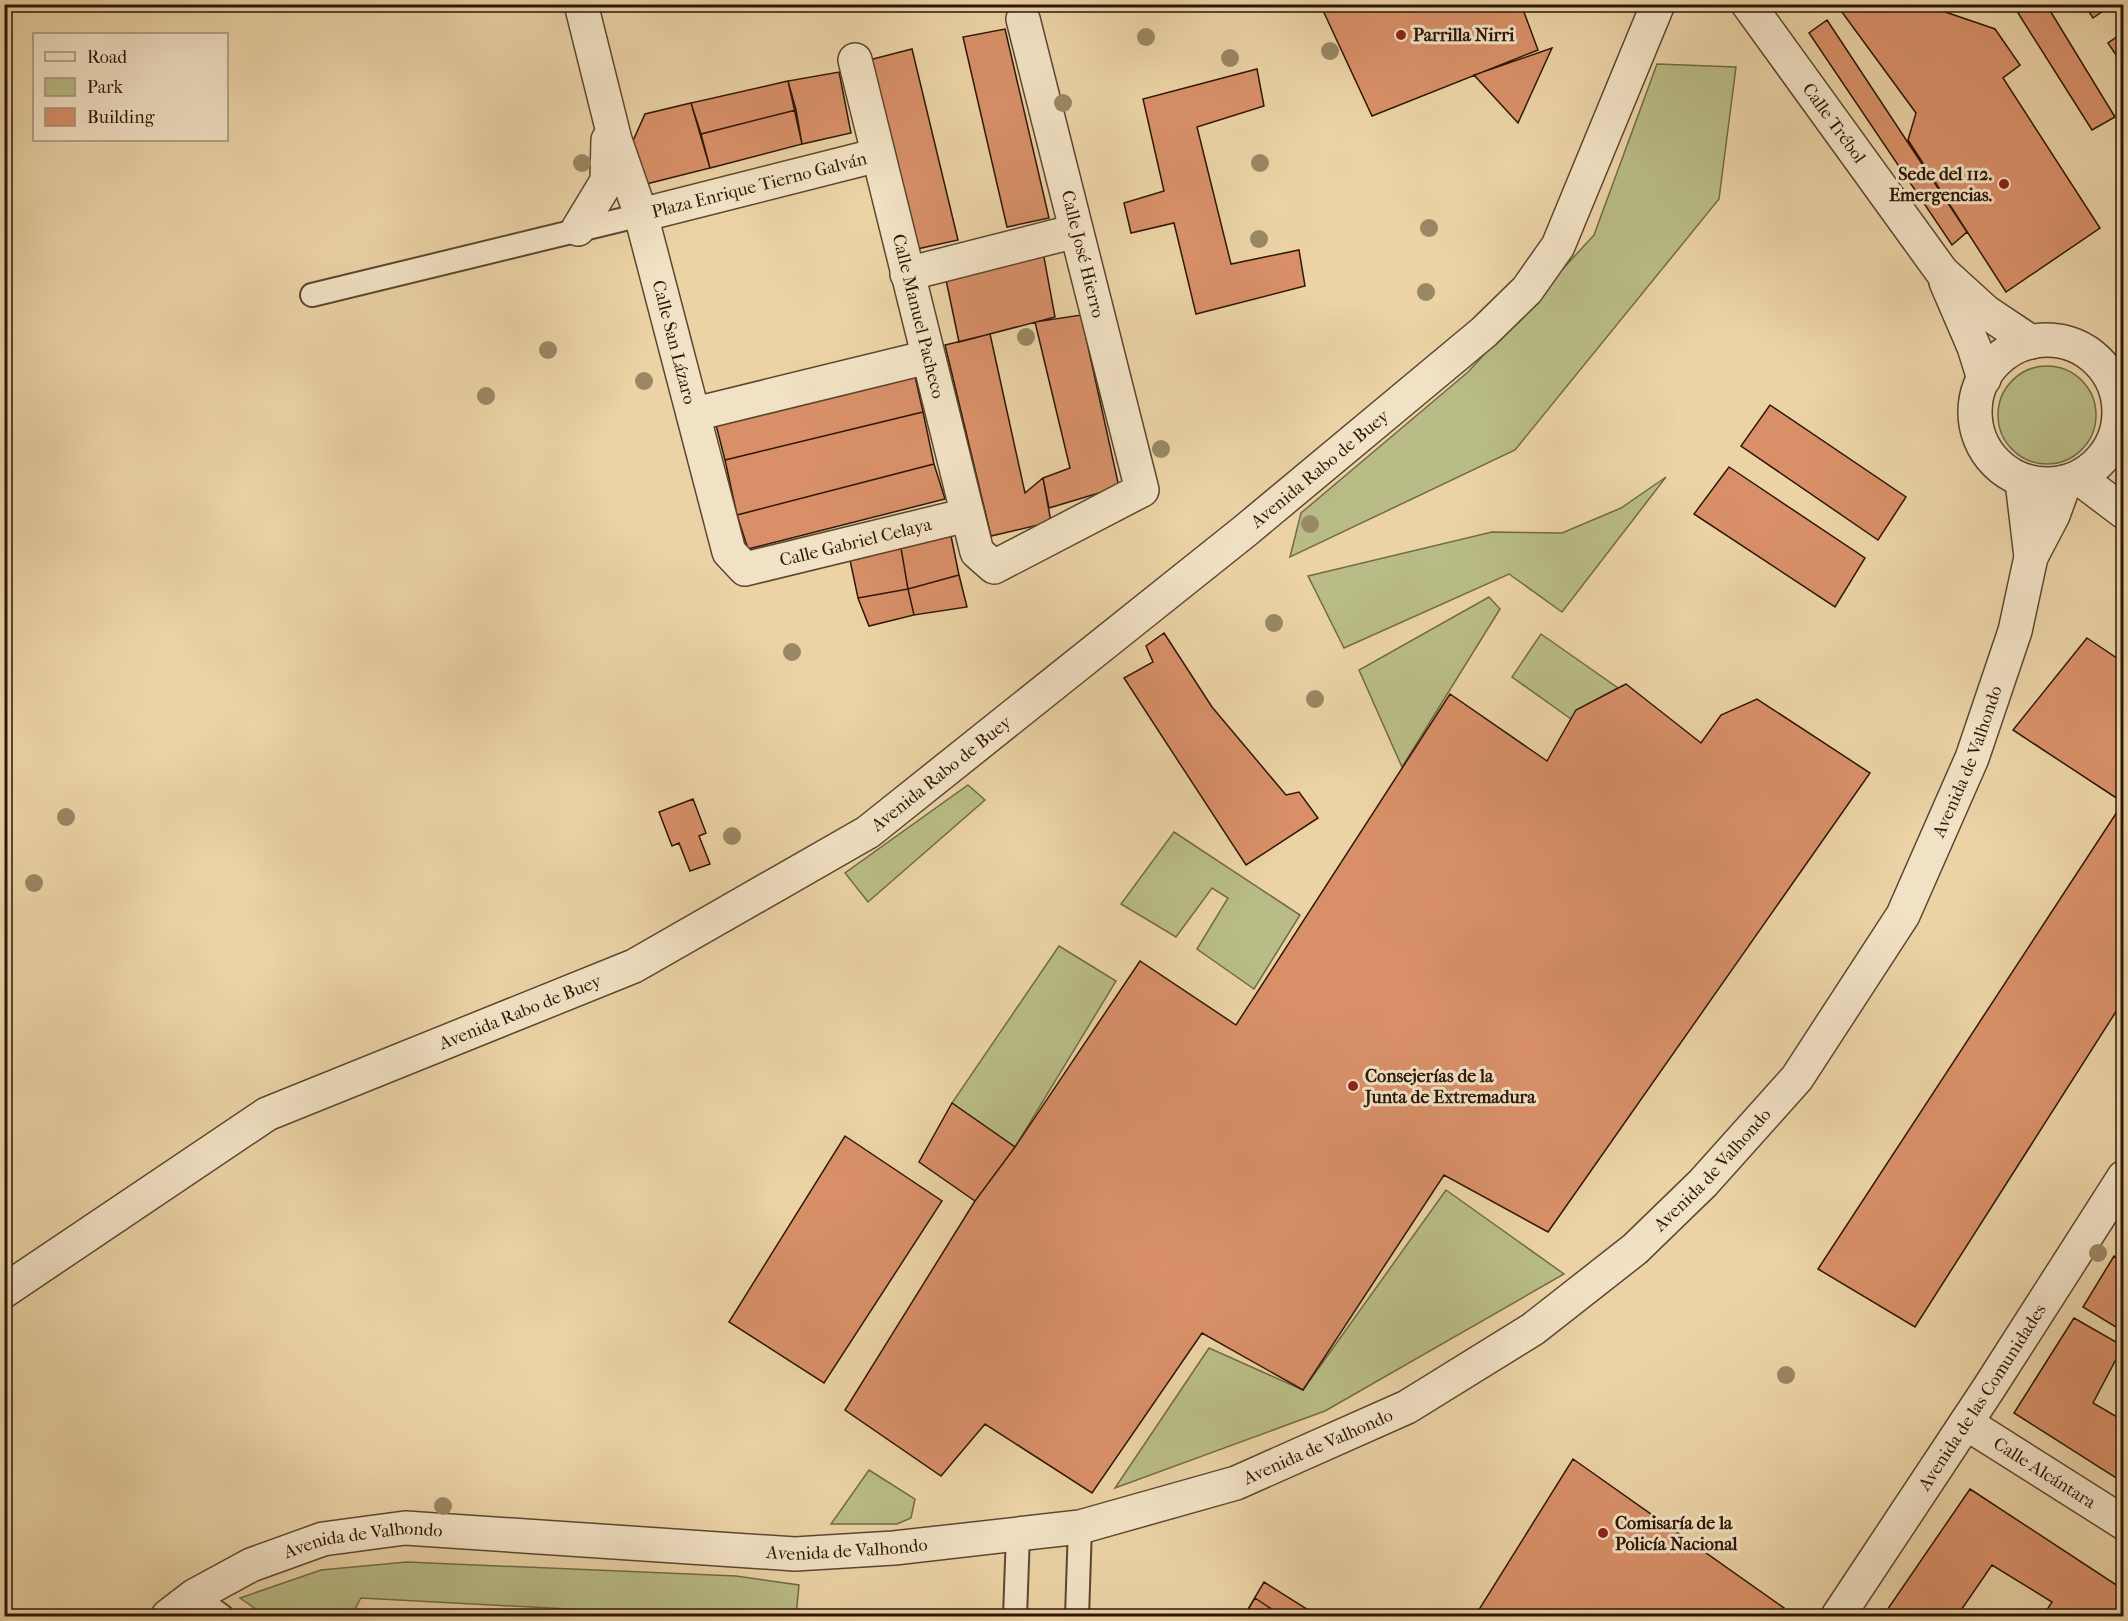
<svg xmlns="http://www.w3.org/2000/svg" width="2128" height="1621" viewBox="0 0 2128 1621" font-family="'IM FELL French Canon',serif">
<style>
.green{fill:#b9bc86;stroke:#736a47;stroke-width:1.5}
.building{fill:#d99069;stroke:#2d1708;stroke-width:1.5}
.lines{fill:none;stroke-linecap:round;stroke-linejoin:round}
.lane-casing{stroke:#5c4630;stroke-width:26}
.street-casing{stroke:#5c4630;stroke-width:36}
.lane{stroke:#f2e2c5;stroke-width:22}
.street{stroke:#f2e2c5;stroke-width:33}
.tree{fill:#9a8764}
.poi-dot{fill:#8f2418;stroke:#f2e2c5;stroke-width:2}
.labels{text-anchor:middle;stroke-width:6;stroke-linejoin:round;paint-order:stroke}
.poi-label{font-size:18px;font-weight:bold;fill:#2d1708;stroke:#f2e2c5;text-anchor:start}
.street-label{font-size:18px;fill:#2d1708;stroke:#f2e2c5}
</style>
<rect width="100%" height="100%" fill="#ebd3a6"/>
<filter id="stains"><feTurbulence type="fractalNoise" baseFrequency=".00333" numOctaves="4"/><feColorMatrix values="0 0 0 0 .2 0 0 0 0 .09 0 0 0 0 .02 0 0 0 .5 -.17"/></filter>
<radialGradient id="worn" r=".72"><stop offset=".6" stop-color="#630" stop-opacity="0"/><stop offset="1" stop-color="#630" stop-opacity=".3"/></radialGradient>
<path class="green" d="M1657,64L1736,67L1719,199L1515,450L1290,557L1301,513L1468,372L1594,235Z
M1998 415a49 49 0 1 1 98 0a49 49 0 1 1-98 0Z
M1666,477L1562,612L1509,574L1344,648L1308,576L1492,532L1562,533L1621,508Z
M1489,597L1500,609L1402,767L1359,670Z
M1541,634L1618,688L1577,710L1571,719L1512,677Z
M968,785L985,800L868,902L845,873Z
M1174,832L1300,915L1254,989L1197,949L1228,898L1212,888L1176,937L1121,904Z
M1059,946L1116,981L1015,1147L952,1103Z
M1446,1190L1564,1274L1325,1411L1115,1488L1209,1348L1303,1390Z
M869,1470L915,1499L911,1518L897,1524H831Z
M407,1562L736,1576L799,1585L796,1616H700L361,1598L351,1616H266L240,1598L321,1570Z"/>
<path class="building" d="M1320,4H1521L1538,50L1372,116Z
M1836,4H1922L1995,29L2020,65L2003,78L2100,228L2006,292L1908,140L1916,113Z
M2032,4H2046L2115,117L2092,130L2018,13Z
M2084,4H2113L2093,18Z
M1827,20L1967,232L1952,245L1809,33Z
M1005,29L1049,218L1007,227L963,37Z
M2124,32V67L2108,43Z
M1552,48L1518,123L1474,75Z
M912,49L958,240L917,249L869,60Z
M1257,69L1264,106L1197,127L1231,264L1299,250L1305,286L1196,314L1174,223L1131,233L1124,203L1164,191L1143,99Z
M839,72L851,133L802,144L788,81Z
M788,81L796,110L701,134L691,103Z
M691,103L710,168L646,184L632,143L645,114Z
M796,110L802,144L710,168L701,134Z
M1043,252L1055,317L959,342L945,275Z
M1081,315L1119,487L1049,508L1043,478L1070,468L1035,322Z
M990,334L1025,493L1043,478L1051,522L991,536L945,345Z
M914,372L923,412L725,460L715,421Z
M1770,405L1906,497L1878,540L1741,446Z
M923,412L934,464L737,515L725,460Z
M934,464L945,499L748,549L737,515Z
M1729,467L1865,558L1835,607L1694,514Z
M951,536L959,575L908,589L901,548Z
M901,548L908,589L858,598L850,560Z
M959,575L967,607L914,615L908,589Z
M908,589L914,615L869,626L858,598Z
M1164,633L1212,707L1286,795L1299,792L1318,818L1246,865L1124,678L1153,662L1146,646Z
M2087,638L2124,663V803L2013,730Z
M1626,684L1701,743L1721,715L1757,699L1870,773L1548,1232L1444,1175L1303,1390L1202,1333L1092,1493L985,1424L941,1476L845,1410L975,1201L1015,1147L1140,961L1236,1025L1450,694L1547,761L1576,710Z
M693,799L706,833L699,836L710,864L690,871L679,843L672,846L659,812Z
M2117,812L2124,816V999L1915,1327L1818,1269Z
M952,1103L1015,1147L975,1201L919,1162Z
M845,1136L942,1201L824,1383L729,1322Z
M2114,1256L2124,1263V1332L2083,1307Z
M2074,1318L2123,1346L2093,1403L2124,1421V1483L2014,1413Z
M1573,1459L1784,1608L1778,1616H1475Z
M1970,1489L2124,1590V1606L2117,1616H2043L2052,1602L1992,1565L1957,1616H1883Z
M1264,1582L1318,1616H1244Z
M1255,1598L1282,1616H1244Z"/>
<g class="lines">
<defs>
<path id="lane" d="M312,295L641,215
M194,1596L222,1616
M1015,1616L1018,1534
M1077,1616L1080,1527"/>
<g id="street">
<path id="s1" d="M581,4L615,140L641,215L729,552L745,569L967,515"/>
<path id="s2" d="M1748,4L1942,272L1986,312L2031,342"/>
<path id="s3" d="M855,60L977,552L994,567L1142,490L1023,19"/>
<path id="s4" d="M641,215L878,155"/>
<path d="M578,229L607,181L608,140"/>
<path d="M907,274L1076,231"/>
<path d="M1946,282L1974,347L1984,379"/>
<circle cx="2047" cy="412" r="72"/>
<path d="M695,414L928,357"/>
<path d="M2079,478L2124,512"/>
<path d="M2031,557L2053,515L2065,482"/>
<path id="s5" d="M4,1291L267,1114L634,966L868,832L1245,531L1484,332L1527,290L1558,246L1658,4"/>
<path id="s6" d="M1966,1423L2124,1523"/>
<path id="s7" d="M168,1616L194,1596L251,1565L323,1539L405,1528L795,1554L894,1548L1080,1527L1236,1483L1407,1407L1533,1329L1635,1249L1703,1183L1797,1078L1903,915L1972,758L2015,631L2031,557L2022,481"/>
<path id="s8" d="M1838,1616L1989,1388L2124,1177"/>
</g>
</defs>
<use href="#lane" class="lane-casing"/>
<use href="#street" class="street-casing"/>
<use href="#lane" class="lane"/>
<use href="#street" class="street"/>
</g>
<g class="tree">
<circle cx="1146" cy="37" r="9"/>
<circle cx="1330" cy="51" r="9"/>
<circle cx="1230" cy="58" r="9"/>
<circle cx="1063" cy="103" r="9"/>
<circle cx="582" cy="163" r="9"/>
<circle cx="1260" cy="163" r="9"/>
<circle cx="1429" cy="228" r="9"/>
<circle cx="1259" cy="239" r="9"/>
<circle cx="1426" cy="292" r="9"/>
<circle cx="1026" cy="337" r="9"/>
<circle cx="548" cy="350" r="9"/>
<circle cx="644" cy="381" r="9"/>
<circle cx="486" cy="396" r="9"/>
<circle cx="1161" cy="449" r="9"/>
<circle cx="1310" cy="524" r="9"/>
<circle cx="1274" cy="623" r="9"/>
<circle cx="792" cy="652" r="9"/>
<circle cx="1315" cy="699" r="9"/>
<circle cx="66" cy="817" r="9"/>
<circle cx="732" cy="836" r="9"/>
<circle cx="34" cy="883" r="9"/>
<circle cx="2098" cy="1253" r="9"/>
<circle cx="1786" cy="1375" r="9"/>
<circle cx="443" cy="1506" r="9"/>
</g>
<g class="poi-dot">
<circle cx="1401" cy="35" r="6"/>
<circle cx="2004" cy="184" r="6"/>
<circle cx="1353" cy="1086" r="6"/>
<circle cx="1603" cy="1533" r="6"/>
</g>
<g class="labels">
<g class="poi-label">
<text x="1413" y="41">Parrilla Nirri</text>
<text x="1992" y="180" text-anchor="end">Sede del 112.<tspan x="1992" dy="21">Emergencias.</tspan></text>
<text x="1365" y="1082">Consejerías de la<tspan x="1365" dy="21">Junta de Extremadura</tspan></text>
<text x="1615" y="1529">Comisaría de la<tspan x="1615" dy="21">Policía Nacional</tspan></text>
</g>
<g class="street-label">
<text dy="6" stroke="none"><textPath href="#s2" startOffset="147">Calle Trébol</textPath></text>
<text dy="6" stroke="none"><textPath href="#s4" startOffset="122">Plaza Enrique Tierno Galván</textPath></text>
<text transform="translate(1083 254) rotate(76)" y="6">Calle José Hierro</text>
<text dy="6" stroke="none"><textPath href="#s3" startOffset="264">Calle Manuel Pacheco</textPath></text>
<text dy="6" stroke="none"><textPath href="#s1" startOffset="351">Calle San Lázaro</textPath></text>
<text dy="6" stroke="none"><textPath href="#s5" startOffset="1562">Avenida Rabo de Buey</textPath></text>
<text dy="6" stroke="none"><textPath href="#s1" startOffset="705">Calle Gabriel Celaya</textPath></text>
<text dy="6" stroke="none"><textPath href="#s7" startOffset="2158">Avenida de Valhondo</textPath></text>
<text dy="6" stroke="none"><textPath href="#s5" startOffset="1076">Avenida Rabo de Buey</textPath></text>
<text dy="6" stroke="none"><textPath href="#s5" startOffset="590">Avenida Rabo de Buey</textPath></text>
<text dy="6" stroke="none"><textPath href="#s7" startOffset="1672">Avenida de Valhondo</textPath></text>
<text dy="6" stroke="none"><textPath href="#s8" startOffset="262">Avenida de las Comunidades</textPath></text>
<text dy="6" stroke="none"><textPath href="#s7" startOffset="1186">Avenida de Valhondo</textPath></text>
<text dy="6" stroke="none"><textPath href="#s6" startOffset="93">Calle Alcántara</textPath></text>
<text dy="6" stroke="none"><textPath href="#s7" startOffset="214">Avenida de Valhondo</textPath></text>
<text dy="6" stroke="none"><textPath href="#s7" startOffset="700">Avenida de Valhondo</textPath></text>
</g>
</g>
<rect width="2128" height="1621" fill="none" stroke="#ebd3a6" stroke-width="24"/>
<rect x="6" y="6" width="2116" height="1609" fill="none" stroke="#2d1708" stroke-width="3"/>
<rect x="12" y="12" width="2104" height="1597" fill="none" stroke="#2d1708" stroke-width="1.5"/>
<rect x="33" y="33" width="195" height="108" fill="#f2e2c5" stroke="#a39179" stroke-width="1.5"/>
<rect x="45" y="52" width="30" height="9" fill="#f2e2c5" stroke="#a39179" stroke-width="1.5"/>
<text x="87" y="63" font-size="18" fill="#2d1708">Road</text>
<rect x="45" y="78" width="30" height="18" fill="#b9bc86" stroke="#a39179" stroke-width="1.5"/>
<text x="87" y="93" font-size="18" fill="#2d1708">Park</text>
<rect x="45" y="108" width="30" height="18" fill="#d99069" stroke="#a39179" stroke-width="1.5"/>
<text x="87" y="123" font-size="18" fill="#2d1708">Building</text>
<rect width="100%" height="100%" filter="url(#stains)"/>
<rect width="100%" height="100%" fill="url(#worn)"/>
</svg>
